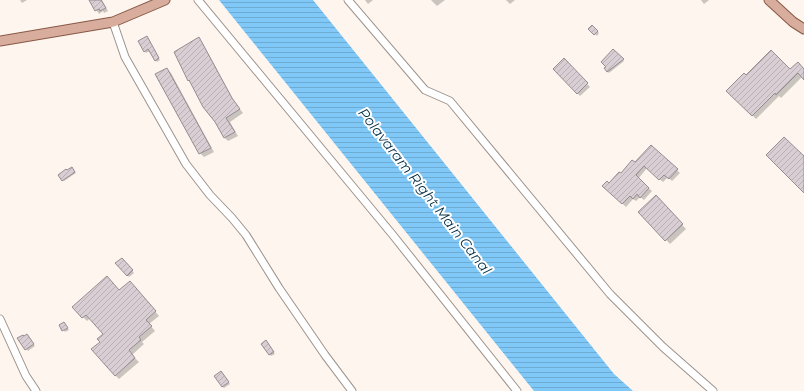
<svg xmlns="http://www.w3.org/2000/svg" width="804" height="391" viewBox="0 0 804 391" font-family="Montserrat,sans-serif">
<defs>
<pattern id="water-rules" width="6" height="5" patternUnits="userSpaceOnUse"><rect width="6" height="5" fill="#80c8f7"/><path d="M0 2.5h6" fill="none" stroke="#6eabd3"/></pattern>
<pattern id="building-hatch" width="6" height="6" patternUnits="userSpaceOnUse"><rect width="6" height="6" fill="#d8ced3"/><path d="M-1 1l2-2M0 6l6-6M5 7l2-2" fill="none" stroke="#b9b0b5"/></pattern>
</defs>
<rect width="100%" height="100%" fill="#fdf5ee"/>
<polygon fill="url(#water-rules)" points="219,0 313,0 614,374 633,391 534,391"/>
<g fill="#0003">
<polygon points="20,0 27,0 22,3"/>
<polygon points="90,0 102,0 108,11 104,13 103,11 99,14"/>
<polygon points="365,0 373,0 368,4"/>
<polygon points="431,0 445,0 437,6"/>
<polygon points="506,0 515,0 510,4"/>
<polygon points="701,0 709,0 704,4"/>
<polygon points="592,26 599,33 597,36 590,29"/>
<polygon points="147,38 160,60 157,62 150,51 146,53 145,51"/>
<polygon points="199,39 202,42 235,103 243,113 230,122 238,136 228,141 225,138 193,85 189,81 175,52"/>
<polygon points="620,56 624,61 609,73 605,69"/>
<polygon points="564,60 590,87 580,96 554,69"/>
<polygon points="167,69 171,73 214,152 204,157 200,153"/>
<polygon points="790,70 804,70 804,78 803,76 781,98 779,96 756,119 728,91"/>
<polygon points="651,146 680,173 672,181 668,177 663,182 647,168 638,179 652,191 644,200 640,197 636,201 633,199 626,207 604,186 609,185 635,164"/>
<polygon points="73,170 76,173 64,181 62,180"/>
<polygon points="656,197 686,229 670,244 639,212"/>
<polygon points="122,259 134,273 129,277 117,263"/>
<polygon points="134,286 159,316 149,324 155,331 142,342 144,344 132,355 139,362 119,379 115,375 101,342 104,334 90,318 87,321 83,317 120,292"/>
<polygon points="64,323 69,330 65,332 60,325"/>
<polygon points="29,337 35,346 28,351 26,349"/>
<polygon points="267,343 275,354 271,356 270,354"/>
<polygon points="223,374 230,384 224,388 222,386"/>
</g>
<g fill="url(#building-hatch)" stroke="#968d92">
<polygon points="89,0 101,0 106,8 100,11 99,9 95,11"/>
<polygon points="592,25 598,31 594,35 588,29"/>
<polygon points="147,36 159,58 155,61 148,49 144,52 138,41"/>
<polygon points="199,37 232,98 240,109 226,118 235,132 224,138 215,122 203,107 189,80 188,81 174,52"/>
<polygon points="613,49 624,59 607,72 604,68 606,67 601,62"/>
<polygon points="771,50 790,69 798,62 804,69 804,80 798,73 776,95 775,93 752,116 726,91 744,73 746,75"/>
<polygon points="564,58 588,83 577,94 553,69"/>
<polygon points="167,68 211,148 199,154 155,74"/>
<polygon points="784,137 804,156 804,193 766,155"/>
<polygon points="651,145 678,169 669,179 664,175 659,180 644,166 636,175 649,188 640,198 637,194 633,199 630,196 622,204 602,186 607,181 609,183 619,172 621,173 632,160 635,162"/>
<polygon points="72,167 75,172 62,181 58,175 66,169 67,170"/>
<polygon points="656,195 683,224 665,241 638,212"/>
<polygon points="122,258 133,270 127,276 115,263"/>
<polygon points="107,276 119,290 130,281 156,311 146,320 152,326 139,337 141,340 129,350 135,358 115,376 91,349 100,342 97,339 103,334 86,315 82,318 72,307"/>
<polygon points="64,322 68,328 62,331 59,325"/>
<polygon points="27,334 34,344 25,350 17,338 23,335 24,336"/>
<polygon points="266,340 274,352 269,355 261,344"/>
<polygon points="221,371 229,382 222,387 214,376"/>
</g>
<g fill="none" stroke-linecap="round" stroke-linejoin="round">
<g stroke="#9c938d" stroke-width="9">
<g id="minor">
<polyline points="198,0 392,234 517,391"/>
<polyline points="348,0 425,90 450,101 610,294 663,347 713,391"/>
<polyline points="113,22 125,57 186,164 210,195 232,218 246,235 279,288 325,355 352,391"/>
<polyline points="0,319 26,376 36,391"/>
</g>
</g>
<g stroke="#875845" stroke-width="11">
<g id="major">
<polyline points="769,0 793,22 804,29"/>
<polyline points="0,41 113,22 165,0"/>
</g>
</g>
<use href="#minor" stroke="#fff" stroke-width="7"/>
<use href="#major" stroke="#d8ad9d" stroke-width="9"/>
</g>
<g text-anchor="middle" stroke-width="4" stroke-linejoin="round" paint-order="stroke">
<g font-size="14" font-style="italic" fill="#022d44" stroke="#fff">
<text transform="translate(425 191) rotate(52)" y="5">Polavaram Right Main Canal</text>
</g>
</g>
</svg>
